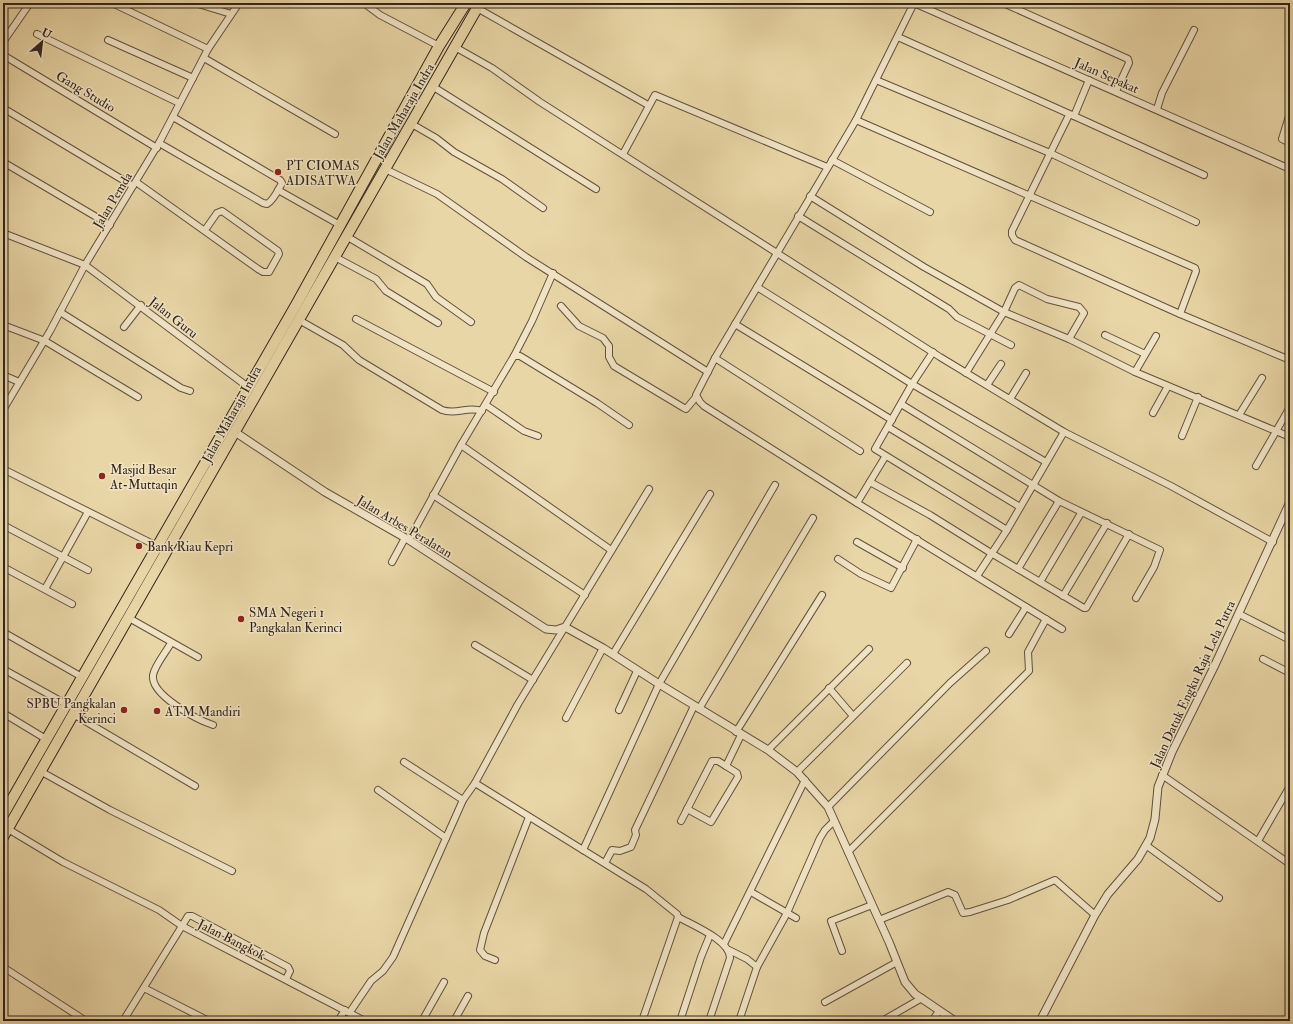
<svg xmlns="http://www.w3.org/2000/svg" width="1293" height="1024" viewBox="0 0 1293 1024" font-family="'IM FELL Double Pica',serif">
<rect width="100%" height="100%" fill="#e9d6a6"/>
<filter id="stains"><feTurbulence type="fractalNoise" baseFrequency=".005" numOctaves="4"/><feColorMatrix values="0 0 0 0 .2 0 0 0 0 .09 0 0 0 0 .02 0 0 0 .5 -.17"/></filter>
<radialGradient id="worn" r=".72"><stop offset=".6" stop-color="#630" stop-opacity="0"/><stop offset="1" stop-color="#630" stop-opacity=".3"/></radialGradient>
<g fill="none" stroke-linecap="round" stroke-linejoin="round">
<g stroke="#60513e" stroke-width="8">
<g id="minor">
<polyline points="112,3 208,49"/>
<polyline points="195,3 231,14"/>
<polyline points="364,3 380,15 439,46"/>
<polyline points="914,3 1290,169"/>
<polyline points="1003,3 1128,59 1129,63 1116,91"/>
<polyline points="477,8 648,105"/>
<polyline points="37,34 179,103"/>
<polyline points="898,37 1074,116 1089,80"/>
<polyline points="108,40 193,78"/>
<polyline points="3,42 30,3"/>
<polyline points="455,47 492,68 540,102 940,357 1064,432 1171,486 1273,542"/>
<polyline points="3,55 157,148"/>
<polyline points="204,58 335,134"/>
<polyline points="876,80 1050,153 1196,222"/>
<polyline points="432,86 596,189"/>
<polyline points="3,108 133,186"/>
<polyline points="1157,109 1162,93 1194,30"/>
<polyline points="1290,113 1282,139 1290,143"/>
<polyline points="1069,115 1012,231 1012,235 1015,240 1180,314 1290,360"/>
<polyline points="1074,116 1204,175"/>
<polyline points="856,120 1195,268 1196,271 1180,314"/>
<polyline points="410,123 436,138 454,152 502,179 543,208"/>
<path d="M159,143l104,60 4,1c7,-4 11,-14 15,-21l-2,-3 -107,-63"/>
<polyline points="623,154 655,95 827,167"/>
<polyline points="832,160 930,212"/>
<polyline points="3,162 110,225"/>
<polyline points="385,169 437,194 526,257 708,372"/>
<polyline points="136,182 258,269 263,272 269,272 279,254 278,251 222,211 217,213 205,230"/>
<polyline points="278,190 340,225"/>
<polyline points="810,196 924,267 1004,312 1015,288 1019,285 1047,299 1079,307 1084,313 1069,339"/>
<polyline points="798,216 949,309 957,317 1011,345"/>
<polyline points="3,233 85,265 248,387"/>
<polyline points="346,236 427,284 436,297 471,322"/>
<polyline points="335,257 376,279 386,291 438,323"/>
<polyline points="757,287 912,384 1046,462"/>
<polyline points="561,306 579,326 603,338 609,346 609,357 614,366 684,408 686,409 696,397"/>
<polyline points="60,312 181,388 190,391"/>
<polyline points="356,319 494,392"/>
<path d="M299,320l44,25 16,15 83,50c14,5 26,-4 40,1"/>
<polyline points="735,324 892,420"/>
<polyline points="3,325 45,341 138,397"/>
<polyline points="124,327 141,305"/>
<polyline points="1105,335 1145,354"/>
<polyline points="933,352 912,384 875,449 1007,530"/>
<polyline points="514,356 532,321 553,273"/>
<polyline points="715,358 860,451"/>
<polyline points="1135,372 1156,336"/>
<polyline points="966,373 1004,312 1069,339 1135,372 1290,437"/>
<polyline points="3,375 19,382"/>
<polyline points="987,385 1001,364"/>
<polyline points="1010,399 1026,373"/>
<polyline points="901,404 1059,501 1160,550 1154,567 1136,598"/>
<polyline points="486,405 524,431 538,436"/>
<polyline points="3,410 50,331 85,265 159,143 208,49 239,3"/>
<polyline points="1153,413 1168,386"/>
<polyline points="1239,415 1262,378"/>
<polyline points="888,427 1020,507"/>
<polyline points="1182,436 1198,397"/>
<polyline points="461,445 611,550"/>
<polyline points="885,457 857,503 1062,629"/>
<polyline points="1256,466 1290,407"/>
<polyline points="3,469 157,546"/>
<polyline points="870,482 930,515 991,553 1084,608 1086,608 1129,534"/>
<polyline points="433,495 585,595"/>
<polyline points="857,503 704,406 700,402 696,395 715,358 856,120 914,3"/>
<polyline points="3,525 88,570"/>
<polyline points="409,540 461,445 514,356 520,356 597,403 629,425"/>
<polyline points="857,542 903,568"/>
<polyline points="838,559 861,574 891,588 917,539"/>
<polyline points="392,562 405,538"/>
<polyline points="3,567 72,604"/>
<polyline points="1018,569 1059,501"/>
<polyline points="977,576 1007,530 1064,432"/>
<polyline points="1040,582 1081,513"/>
<polyline points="45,589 88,512"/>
<polyline points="1063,596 1107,523"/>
<polyline points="1239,614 1290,640"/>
<polyline points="129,618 198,657"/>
<polyline points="3,632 82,677"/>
<polyline points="1009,634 1026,607"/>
<path d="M171,643c-5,9 -16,22 -18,32 -3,20 45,45 60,50"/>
<polyline points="475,645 533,680"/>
<polyline points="613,654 710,494"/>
<polyline points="1263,659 1288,672 1290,666"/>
<polyline points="3,669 66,704"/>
<polyline points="829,688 853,716"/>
<polyline points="699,709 813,518"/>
<polyline points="619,710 637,671"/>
<polyline points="3,713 46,739"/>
<polyline points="73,714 195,786"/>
<polyline points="566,718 603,648"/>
<polyline points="736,732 822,595"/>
<polyline points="768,750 869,649"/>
<polyline points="404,762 463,800"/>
<polyline points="40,771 110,810 232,871"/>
<polyline points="797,772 907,663"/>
<polyline points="1162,775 1290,864"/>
<polyline points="475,783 646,889 677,914 678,917 642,1021"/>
<polyline points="378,790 446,838"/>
<polyline points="828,807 950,683 986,651"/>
<polyline points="687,809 711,822 738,777 737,773 726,766 741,735"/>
<polyline points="681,821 712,761 718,761 726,766"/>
<polyline points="8,829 63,862 159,910 182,926 188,916 192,916 288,967 290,971 286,979"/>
<polyline points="1258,841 1290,786"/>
<polyline points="1147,846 1219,898"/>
<polyline points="583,850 659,684 775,485"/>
<polyline points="848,852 1029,671 1028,652 1046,619"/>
<polyline points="605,863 612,850 620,851 631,847 636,835 635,830 694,706"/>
<polyline points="751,892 796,918"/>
<path d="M678,917c14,8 52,23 52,41l-21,63"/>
<polyline points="879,920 948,892 955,895 963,913 970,912 1008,900 1055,880 1095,915"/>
<polyline points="724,944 805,780"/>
<polyline points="729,950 747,959 757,967 739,1021"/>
<polyline points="842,951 831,921 872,905"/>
<polyline points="495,960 485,956 480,950 484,933 529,817"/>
<polyline points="3,967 86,1021"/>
<polyline points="757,967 787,913 820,838 825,830 834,821"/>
<polyline points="144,988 209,1021"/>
<polyline points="825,1002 897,962"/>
<polyline points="350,1012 371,981 383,971 393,957 463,800 475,783 518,704 649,489"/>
<polyline points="123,1021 182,926 365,1021"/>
<polyline points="338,1021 345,1010"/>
<polyline points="422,1021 444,982"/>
<polyline points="454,1021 468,996"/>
<polyline points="680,1021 701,957 710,935"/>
<polyline points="882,1021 922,998"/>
<polyline points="932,1021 939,1011"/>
</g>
</g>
<g stroke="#60513e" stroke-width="9">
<g id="tertiary">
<polyline points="235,432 325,492 409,540 546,629 556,630 565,627 603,648 659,684 768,750 797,772 828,807 889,942 905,982 915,994 955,1021"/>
<polyline points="1040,1021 1095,915 1108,894 1138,859 1150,838 1155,819 1158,787 1172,752 1214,667 1290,502"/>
</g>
</g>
<g stroke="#32251c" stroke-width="12">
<g id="trunk">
<polyline points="3,815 296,305 439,46 466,3"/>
<polyline points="3,837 480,3"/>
</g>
</g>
<use href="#minor" stroke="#f1e4c5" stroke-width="6"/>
<use href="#tertiary" stroke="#f1e4c5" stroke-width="7"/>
<use href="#trunk" stroke="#e9d6a6" stroke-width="10"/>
</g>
<g fill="#8f2418" stroke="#f1e4c5" stroke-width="1.5">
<circle cx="278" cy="172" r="4"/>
<circle cx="102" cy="476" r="4"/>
<circle cx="139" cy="546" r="4"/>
<circle cx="241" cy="619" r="4"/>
<circle cx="124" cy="710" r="4"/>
<circle cx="157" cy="711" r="4"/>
</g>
<g text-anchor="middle" stroke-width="3" stroke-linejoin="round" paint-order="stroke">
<g font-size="13" fill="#32251c" stroke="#f1e4c5">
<text transform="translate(1107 75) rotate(24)" y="5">Jalan Sepakat</text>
<text transform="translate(86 91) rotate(31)" y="5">Gang Studio</text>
<text transform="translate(403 111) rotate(-60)" y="5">Jalan Maharaja Indra</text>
<text transform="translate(112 200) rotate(-59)" y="5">Jalan Pemda</text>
<text transform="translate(174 317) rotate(38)" y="5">Jalan Guru</text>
<text transform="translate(231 414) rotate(-61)" y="5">Jalan Maharaja Indra</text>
<text transform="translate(405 526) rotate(31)" y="5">Jalan Arbes Peralatan</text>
<text transform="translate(1192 684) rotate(-65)" y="5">Jalan Datuk Engku Raja Lela Putra</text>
<text transform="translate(232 939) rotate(27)" y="5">Jalan Bangkok</text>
</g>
<g font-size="13" fill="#32251c" stroke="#f1e4c5" text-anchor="start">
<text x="286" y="170">PT CIOMAS<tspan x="286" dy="15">ADISATWA</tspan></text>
<text x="110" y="474">Masjid Besar<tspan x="110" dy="15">At-Muttaqin</tspan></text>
<text x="147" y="551">Bank Riau Kepri</text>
<text x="249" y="617">SMA Negeri 1<tspan x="249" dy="15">Pangkalan Kerinci</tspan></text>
<text x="116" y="708" text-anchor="end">SPBU Pangkalan<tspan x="116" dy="15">Kerinci</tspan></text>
<text x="165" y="716">ATM Mandiri</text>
</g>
</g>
<rect width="1293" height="1024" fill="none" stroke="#e9d6a6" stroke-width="16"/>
<rect x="4" y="4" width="1285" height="1016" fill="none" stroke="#32251c" stroke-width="2"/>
<rect x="8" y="8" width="1277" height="1008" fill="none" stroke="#32251c"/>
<g transform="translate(42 42) rotate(28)" stroke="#f1e4c5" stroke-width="3" paint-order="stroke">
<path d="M0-3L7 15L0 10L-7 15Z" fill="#32251c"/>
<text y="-6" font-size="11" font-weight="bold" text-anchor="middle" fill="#32251c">U</text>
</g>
<rect width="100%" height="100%" filter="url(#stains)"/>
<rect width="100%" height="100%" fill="url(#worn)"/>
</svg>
